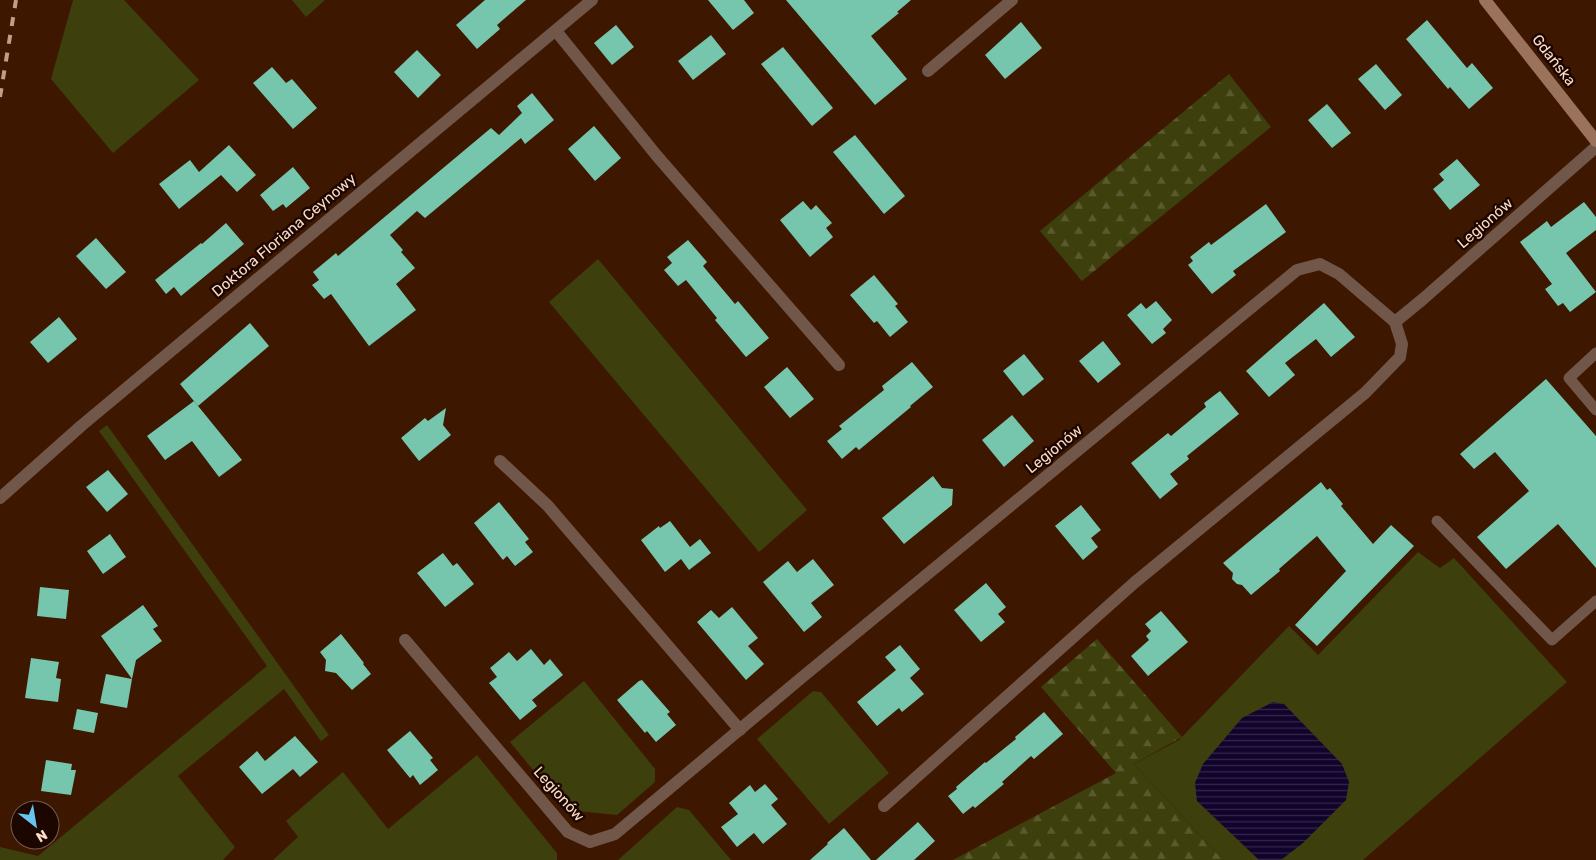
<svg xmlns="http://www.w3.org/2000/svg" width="1596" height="860" viewBox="0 0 1596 860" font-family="Rubik,sans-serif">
<defs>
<pattern id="forest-firs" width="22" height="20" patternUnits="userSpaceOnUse" patternTransform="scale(1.25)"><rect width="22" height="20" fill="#3d3f0c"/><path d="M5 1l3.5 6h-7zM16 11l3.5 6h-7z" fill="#5a5a2e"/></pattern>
<pattern id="water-rules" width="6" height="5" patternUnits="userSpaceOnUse" patternTransform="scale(1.25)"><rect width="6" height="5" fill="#11032c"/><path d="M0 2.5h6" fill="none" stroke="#352749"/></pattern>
</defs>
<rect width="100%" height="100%" fill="#3e1700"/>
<g fill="#3d3f0c">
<polygon points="73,0 124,0 199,80 113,153 51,79"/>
<polygon points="292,0 325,0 306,17"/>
<polygon points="598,259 807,510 759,552 549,302"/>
<polygon points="107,425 329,735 321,741 284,689 178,776 235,847 223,860 0,860 0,847 38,856 267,666 99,431"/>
<polygon points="1418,552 1440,568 1454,558 1567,682 1363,860 1223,860 1134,764 1179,740 1289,626 1318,655"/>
<polygon points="584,681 655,769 655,782 617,815 566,810 510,742"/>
<polygon points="813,691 821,692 889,773 829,824 757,739"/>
<polygon points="477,755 557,853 557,860 273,860 298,837 286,821 343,772 388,829"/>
<polygon points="677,807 689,810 731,860 618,860"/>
</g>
<g fill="url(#forest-firs)">
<polygon points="1229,74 1271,127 1082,281 1040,231"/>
<polygon points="1097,639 1182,737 1134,764 1223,860 953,860 1116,773 1041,687"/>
</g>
<polygon fill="url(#water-rules)" points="1273,702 1284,704 1342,764 1349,782 1346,800 1303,843 1281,860 1259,860 1197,801 1195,783 1203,764 1242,718"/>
<g fill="#75c6ac">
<polygon points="485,0 526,0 497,25 500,29 477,49 456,25"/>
<polygon points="708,0 744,0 754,13 733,30"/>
<polygon points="786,0 911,0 897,12 899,13 871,36 907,79 875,105"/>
<polygon points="1427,20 1467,68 1472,63 1493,88 1469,109 1450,87 1448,89 1406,39"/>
<polygon points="1021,22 1042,48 1005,79 985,55"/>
<polygon points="616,25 634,47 612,65 594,43"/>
<polygon points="711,35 726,54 693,80 678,61"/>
<polygon points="783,47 833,108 812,126 761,64"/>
<polygon points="417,50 441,75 418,98 394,72"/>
<polygon points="1376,64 1402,95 1385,110 1358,79"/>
<polygon points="272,67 286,83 292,79 317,108 293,129 253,83"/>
<polygon points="532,93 554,120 525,144 521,138 425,218 417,211 390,235 403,250 401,252 415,268 396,284 416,310 369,346 331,294 324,299 312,285 319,280 313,272 336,253 338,256 491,128 499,135 522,113 517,106"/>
<polygon points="1327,104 1351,133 1332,148 1308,120"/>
<polygon points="594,126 621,158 595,181 568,149"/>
<polygon points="855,135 905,196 884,214 833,152"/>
<polygon points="229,145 256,175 237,192 221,175 179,209 159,184 190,160 199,172"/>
<polygon points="1457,159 1480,185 1450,210 1433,189 1444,180 1439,174"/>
<polygon points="293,167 310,188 286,208 283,204 273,211 260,195"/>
<polygon points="803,201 811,210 816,205 832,223 826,228 833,237 810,257 780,220"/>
<polygon points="1584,202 1596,217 1596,230 1566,253 1596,292 1570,312 1563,303 1558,306 1545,289 1552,284 1520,242 1547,221 1551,227"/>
<polygon points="1266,204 1286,232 1233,271 1236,275 1212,294 1188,265 1193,261 1190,257 1209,242 1211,245"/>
<polygon points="226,223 244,244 181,296 174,287 166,294 155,280 201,243 202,244"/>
<polygon points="96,238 126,272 106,289 76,256"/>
<polygon points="688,240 707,262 703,266 735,304 738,301 769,338 746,357 715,320 717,318 686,280 678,286 664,270 672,263 667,257"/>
<polygon points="874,275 898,304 895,306 908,322 890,337 877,321 874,323 850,295"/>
<polygon points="1156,301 1172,320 1163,329 1166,333 1152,344 1127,315 1141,303 1146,309"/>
<polygon points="1324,303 1355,337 1331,357 1316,339 1285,363 1295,375 1269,397 1246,371"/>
<polygon points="59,317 77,339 48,363 30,342"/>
<polygon points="250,323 269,346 198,406 180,384"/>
<polygon points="1103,341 1121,364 1098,383 1079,361"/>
<polygon points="1024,354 1044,379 1023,396 1003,371"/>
<polygon points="912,362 933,387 910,406 911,407 859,450 856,447 842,459 827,441 842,429 839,426 884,390 882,386"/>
<polygon points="787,367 814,399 790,418 764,387"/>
<polygon points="1546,379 1596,436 1596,568 1558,524 1506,569 1477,537 1529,491 1495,452 1474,469 1460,454"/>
<polygon points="1220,391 1239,414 1187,456 1189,459 1170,474 1178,484 1160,499 1131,463 1168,433 1171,436 1206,407 1204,403"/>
<polygon points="194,401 242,460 219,477 192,441 165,460 147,436"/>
<polygon points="446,408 443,425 451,435 419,461 401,438 425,418 428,421"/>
<polygon points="1012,415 1034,441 1004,467 982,440"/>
<polygon points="108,470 128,494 107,512 86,487"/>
<polygon points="933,476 942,488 953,489 952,505 904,544 882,518"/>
<polygon points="1321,482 1327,490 1330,488 1343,504 1341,506 1373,544 1391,525 1414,546 1317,646 1295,625 1346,571 1317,536 1279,569 1280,571 1251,595 1242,585 1237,584 1232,579 1233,573 1223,563"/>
<polygon points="499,502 529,539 525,542 533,552 515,566 507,556 503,560 474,523"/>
<polygon points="1081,505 1101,530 1091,538 1098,547 1083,560 1055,526"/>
<polygon points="670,521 690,547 700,539 711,553 689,570 681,559 665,572 641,540 659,526 660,528"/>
<polygon points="110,534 126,557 103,574 87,551"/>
<polygon points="443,553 453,566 457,563 474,584 445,607 417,573"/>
<polygon points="813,559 834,585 811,603 822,617 804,632 763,582 788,561 797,572"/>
<polygon points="986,583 1006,607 998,614 1005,622 981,642 954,610"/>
<polygon points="40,587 69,590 66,619 37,616"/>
<polygon points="143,605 158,626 153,629 162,641 136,660 132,679 101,636"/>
<polygon points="732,607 758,638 748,646 764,664 746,680 697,622 711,610 719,618"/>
<polygon points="1161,611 1188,642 1148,676 1131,656 1149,640 1146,636 1151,631 1145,624"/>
<polygon points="341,634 364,663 363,664 371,674 352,690 336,673 325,671 326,660 320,652"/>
<polygon points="900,645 920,669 910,678 924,694 902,712 899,708 877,726 857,702 896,670 885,657"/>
<polygon points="531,649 544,665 550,659 563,675 532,700 537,706 520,720 489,683 497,677 490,668 509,652 517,661"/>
<polygon points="31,658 59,662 56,678 61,679 58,702 25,698"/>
<polygon points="106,674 132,679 127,708 100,703"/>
<polygon points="642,680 670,712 667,714 676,725 656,742 647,731 645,733 617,700 639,681"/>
<polygon points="77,709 98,713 94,733 73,729"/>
<polygon points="1044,712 1063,734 1034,759 1031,756 1002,782 1004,784 975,808 973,806 963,814 948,796 957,789 956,787 985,762 986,763 1016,739 1015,737"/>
<polygon points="410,731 433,758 430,760 438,770 420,785 413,775 410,778 387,750"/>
<polygon points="295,736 318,762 300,777 293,769 262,794 239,767 257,751 265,761"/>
<polygon points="46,760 72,764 71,770 76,770 71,795 41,791"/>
<polygon points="765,784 778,799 771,805 787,824 763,844 754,833 737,847 721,827 738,814 729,803 750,785 755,792"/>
<polygon points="918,822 935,841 914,860 876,860"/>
<polygon points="844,828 871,860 810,860 828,844 827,843"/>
</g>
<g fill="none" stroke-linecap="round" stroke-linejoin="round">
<g stroke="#705749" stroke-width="11">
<polyline points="1596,353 1569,378 1596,410"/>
<polyline points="1437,521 1552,640 1596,601"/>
</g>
<g stroke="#705749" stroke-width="12">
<polyline points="556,31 657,156 839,365"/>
<polyline points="928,71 1012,0"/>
<polyline points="1395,322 1423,299 1596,147"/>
<polyline points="500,461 548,506 740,730"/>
<polyline points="0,498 81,426 592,0"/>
<polyline points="405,640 568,832 590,842 615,834 800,679 1297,270 1320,264 1339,274 1395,322 1402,344 1400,357 1365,393 1134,583 884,806"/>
</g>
<polyline stroke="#9b735c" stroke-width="12" points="1485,0 1596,141"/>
<polyline stroke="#c09e8a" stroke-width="4" stroke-dasharray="9 9" stroke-linecap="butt" points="0,97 16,0"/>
</g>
<g text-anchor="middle" stroke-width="5" stroke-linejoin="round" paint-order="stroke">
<g font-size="15" fill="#fcdcc9" stroke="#1c0700">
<text transform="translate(1554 60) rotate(52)" y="5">Gdańska</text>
<text transform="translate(1485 223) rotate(-41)" y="5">Legionów</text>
<text transform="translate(284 235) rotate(-40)" y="5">Doktora Floriana Ceynowy</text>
<text transform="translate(1054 449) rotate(-39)" y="5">Legionów</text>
<text transform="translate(559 794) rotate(48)" y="5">Legionów</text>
</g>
</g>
<g transform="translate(35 825) rotate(149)"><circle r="24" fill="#1c0700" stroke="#765c50"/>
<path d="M0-4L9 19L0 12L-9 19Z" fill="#68c4f0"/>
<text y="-8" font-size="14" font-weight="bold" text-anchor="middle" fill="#fcdcc9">N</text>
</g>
</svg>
